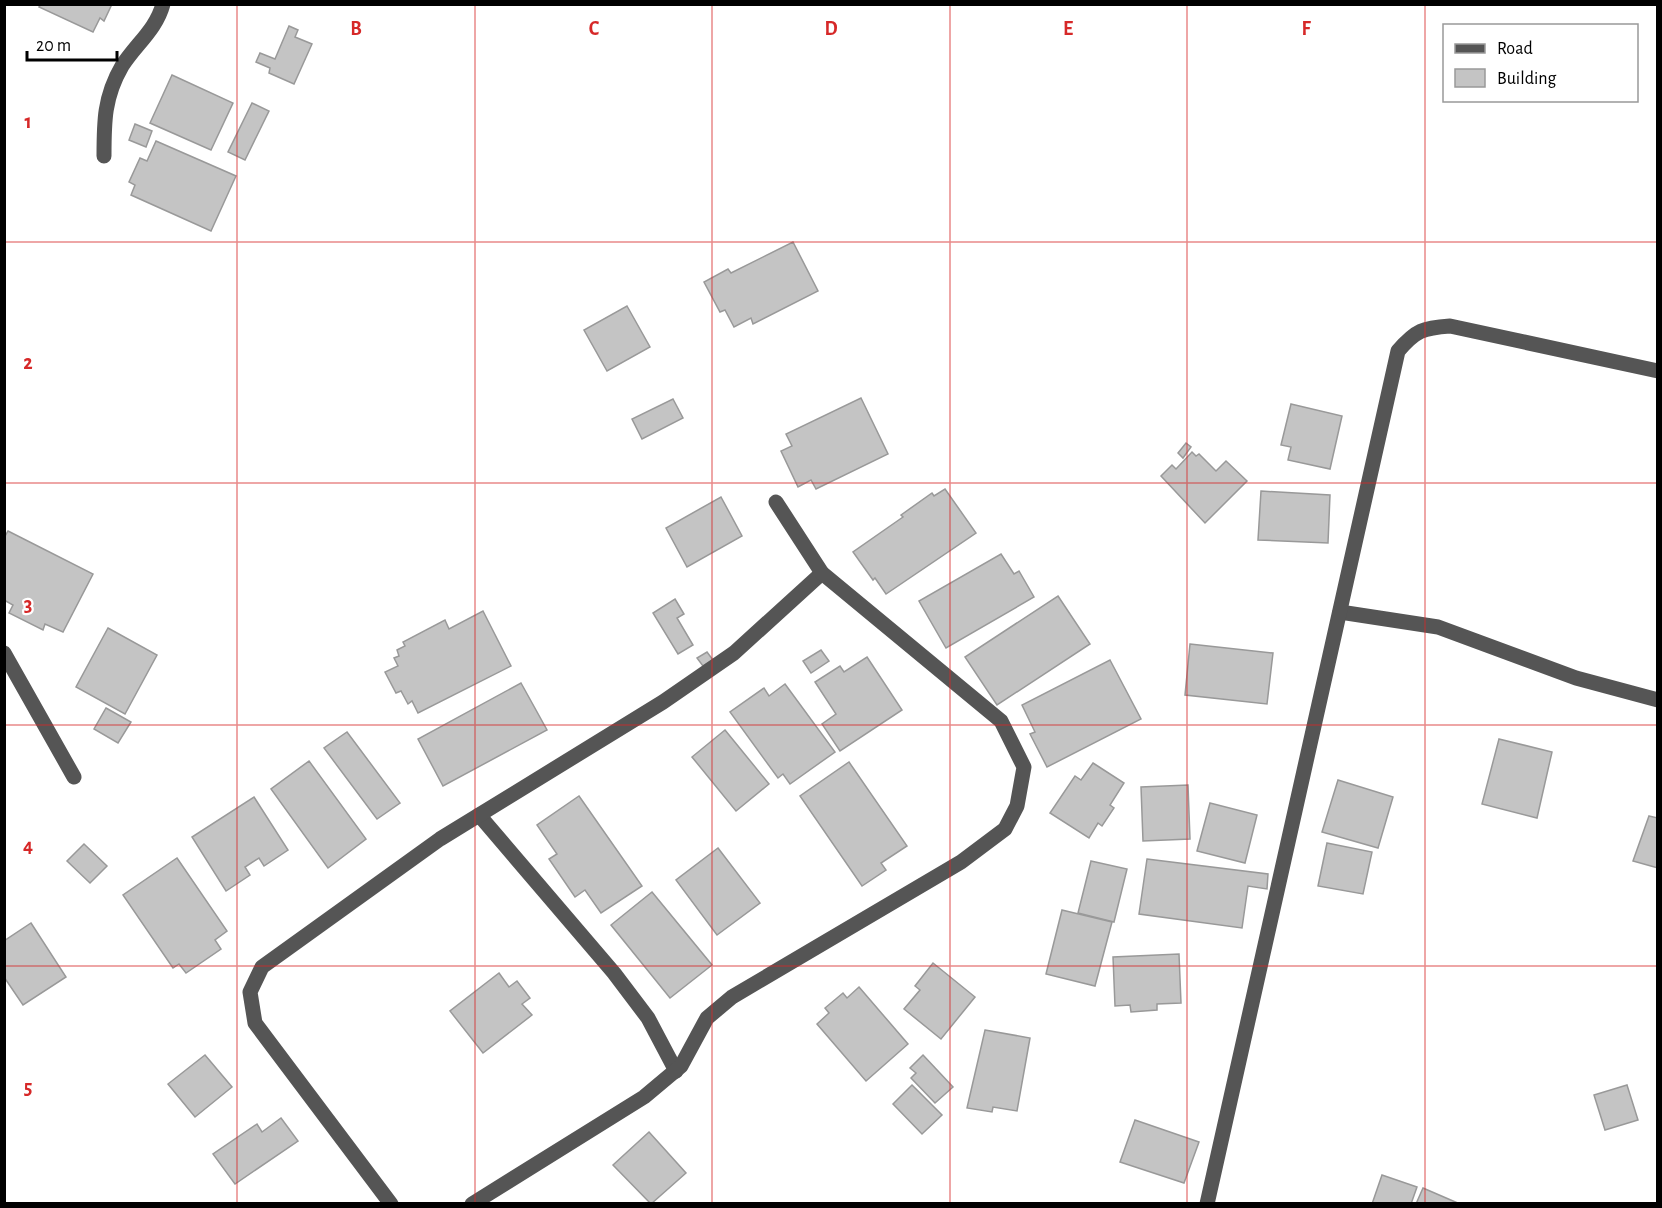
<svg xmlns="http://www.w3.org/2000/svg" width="1662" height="1208" viewBox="0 0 1662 1208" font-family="'Alegreya Sans',sans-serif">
<rect width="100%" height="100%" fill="#fff"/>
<g fill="#c4c4c4" stroke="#999" stroke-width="1.5">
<polygon points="41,4 112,4 104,21 100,18 93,32 39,7"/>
<polygon points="289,26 298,30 295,37 312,44 294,84 269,73 270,68 256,62 260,53 275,59"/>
<polygon points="172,75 233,103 211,150 150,123"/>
<polygon points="252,103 269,111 245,160 228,152"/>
<polygon points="135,124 152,131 146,147 129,140"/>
<polygon points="156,141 236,176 211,231 131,195 135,185 129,182 140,158 147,161"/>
<polygon points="793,242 818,291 753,324 751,318 734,327 725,310 720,312 704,282 728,269 731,273"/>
<polygon points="627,306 650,347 607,371 584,330"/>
<polygon points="861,398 888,454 816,489 811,480 798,487 781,451 792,446 786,434"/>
<polygon points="673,399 683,418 642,439 632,419"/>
<polygon points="1291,404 1342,416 1330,469 1288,460 1291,447 1281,445"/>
<polygon points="1186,443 1191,447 1183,458 1178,453"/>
<polygon points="1192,452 1196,456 1199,454 1216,471 1226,461 1247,481 1205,523 1161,476 1172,465 1176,469"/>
<polygon points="945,489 976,533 886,594 875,578 873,580 853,552 903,517 901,515 932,493 934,496"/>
<polygon points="1261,491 1330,495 1328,543 1258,540"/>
<polygon points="721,497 742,536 687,567 666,528"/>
<polygon points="8,531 93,574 63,632 45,624 43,630 9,613 13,605 4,600 4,538"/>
<polygon points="1001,554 1014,574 1019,571 1034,597 946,648 919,601"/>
<polygon points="1058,596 1090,644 997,705 965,657"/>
<polygon points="675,599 684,614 677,618 693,645 678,654 653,613"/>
<polygon points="483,611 511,666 418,713 412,701 408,704 401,691 396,693 385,672 398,666 394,658 399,656 397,650 405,646 403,642 445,620 449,629"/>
<polygon points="108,628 157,655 125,714 76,687"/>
<polygon points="1190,644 1273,653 1267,704 1185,695"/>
<polygon points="821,650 829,661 811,673 803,661"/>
<polygon points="707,652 713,660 703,666 697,658"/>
<polygon points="867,657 902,710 840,751 822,724 836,714 815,682 840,666 844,672"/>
<polygon points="1110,660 1141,719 1047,767 1030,734 1035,732 1022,705"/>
<polygon points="521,683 547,730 443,786 418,739"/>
<polygon points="785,684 835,752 790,784 783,774 778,778 730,712 764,688 769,696"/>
<polygon points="106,708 131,722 118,743 94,729"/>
<polygon points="725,730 769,784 736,811 692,757"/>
<polygon points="347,732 400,803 377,819 324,748"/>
<polygon points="1499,739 1552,752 1537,818 1482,804"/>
<polygon points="309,761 366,839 328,868 271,789"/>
<polygon points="849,762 907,846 881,863 886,870 862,886 800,796"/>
<polygon points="1093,763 1124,783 1110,805 1114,808 1102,826 1098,823 1089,838 1050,813 1075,776 1081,780"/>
<polygon points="1338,780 1393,797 1378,848 1322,832"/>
<polygon points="1188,785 1190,839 1143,841 1141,787"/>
<polygon points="579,796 642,886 601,913 585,890 575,897 549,859 557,854 537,825"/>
<polygon points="254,797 288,850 264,866 259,858 245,867 250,875 226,891 192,837"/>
<polygon points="1210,803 1257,815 1245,863 1197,851"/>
<polygon points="1649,816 1658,818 1658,868 1633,861"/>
<polygon points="1327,843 1372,852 1363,894 1318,886"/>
<polygon points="84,844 107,866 90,883 67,861"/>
<polygon points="718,848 760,903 717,935 676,880"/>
<polygon points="177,858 227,931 215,940 221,949 186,973 179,964 173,968 123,895"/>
<polygon points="1147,859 1268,874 1267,889 1248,886 1242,928 1139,914"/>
<polygon points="1091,861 1127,869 1114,922 1078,913"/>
<polygon points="652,892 712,965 670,998 611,925"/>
<polygon points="1062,910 1112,922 1095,986 1046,974"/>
<polygon points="31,923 66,977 23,1005 4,977 4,941"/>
<polygon points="1179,954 1181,1003 1157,1004 1157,1010 1131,1012 1130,1005 1115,1006 1113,957"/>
<polygon points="933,963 975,997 941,1039 904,1009 920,990 915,986"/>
<polygon points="499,973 509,987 517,981 530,998 522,1004 532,1015 483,1053 450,1011"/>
<polygon points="859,987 908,1044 866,1081 817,1024 829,1013 825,1008 843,993 847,998"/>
<polygon points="985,1030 1030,1038 1017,1111 993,1107 992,1112 967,1108"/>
<polygon points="205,1055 232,1087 195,1117 168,1084"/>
<polygon points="923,1055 953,1087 935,1103 911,1078 916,1073 910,1068"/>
<polygon points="912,1085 942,1115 922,1134 893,1104"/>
<polygon points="1627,1085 1638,1120 1605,1130 1594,1095"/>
<polygon points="281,1118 298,1141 235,1184 213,1154 257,1124 262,1132"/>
<polygon points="1135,1120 1199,1142 1184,1183 1120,1162"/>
<polygon points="649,1132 686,1173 651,1204 613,1165"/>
<polygon points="1382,1175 1417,1187 1411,1204 1372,1204"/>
<polygon points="1423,1188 1460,1204 1416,1204"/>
</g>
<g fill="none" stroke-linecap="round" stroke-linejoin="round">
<g stroke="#555" stroke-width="15">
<path d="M104,156c0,-34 0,-59 18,-90 14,-22 34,-36 41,-62"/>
<polyline points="1340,612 1438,627 1576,678 1658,700"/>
<polyline points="4,653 74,777"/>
<polyline points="479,815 614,973 648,1018 676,1071"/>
<polyline points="391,1204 255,1023 250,992 262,967 440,839 663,702 734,653 822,573"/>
<polyline points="472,1204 644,1097 681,1066 707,1018 732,997 961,862 1005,829 1017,806 1024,767 1001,721 822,573 776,502"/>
<path d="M1207,1204l191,-853c18,-21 25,-23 52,-25l208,45"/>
</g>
</g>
<path fill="none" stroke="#d62828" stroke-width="1.5" stroke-opacity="0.55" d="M237,4v1200M475,4v1200M712,4v1200M950,4v1200M1187,4v1200M1425,4v1200M4,242h1654M4,483h1654M4,725h1654M4,966h1654"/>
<g font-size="20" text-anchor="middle" font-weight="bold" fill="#d62828" stroke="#fff" stroke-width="4.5" stroke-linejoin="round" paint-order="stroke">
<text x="356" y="35">B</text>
<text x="594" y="35">C</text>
<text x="831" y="35">D</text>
<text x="1068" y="35">E</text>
<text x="1306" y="35">F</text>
<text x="28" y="128">1</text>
<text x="28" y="369">2</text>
<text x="28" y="611">3</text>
<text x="28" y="852">4</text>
<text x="28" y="1094">5</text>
</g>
<rect width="1662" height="1208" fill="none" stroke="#000000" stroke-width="12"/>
<rect x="1443" y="24" width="195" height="78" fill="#ffffff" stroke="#999999" stroke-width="1.5"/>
<rect x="1455" y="44" width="30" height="9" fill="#555555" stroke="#999999" stroke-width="1.5"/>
<text x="1497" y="54" font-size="18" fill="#000000">Road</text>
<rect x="1455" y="69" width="30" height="18" fill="#c4c4c4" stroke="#999999" stroke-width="1.5"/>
<text x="1497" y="84" font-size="18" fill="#000000">Building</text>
<path d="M27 51v9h90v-9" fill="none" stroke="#000000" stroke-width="3"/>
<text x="36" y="51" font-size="18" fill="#000000" stroke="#ffffff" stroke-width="4.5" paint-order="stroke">20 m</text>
</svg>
